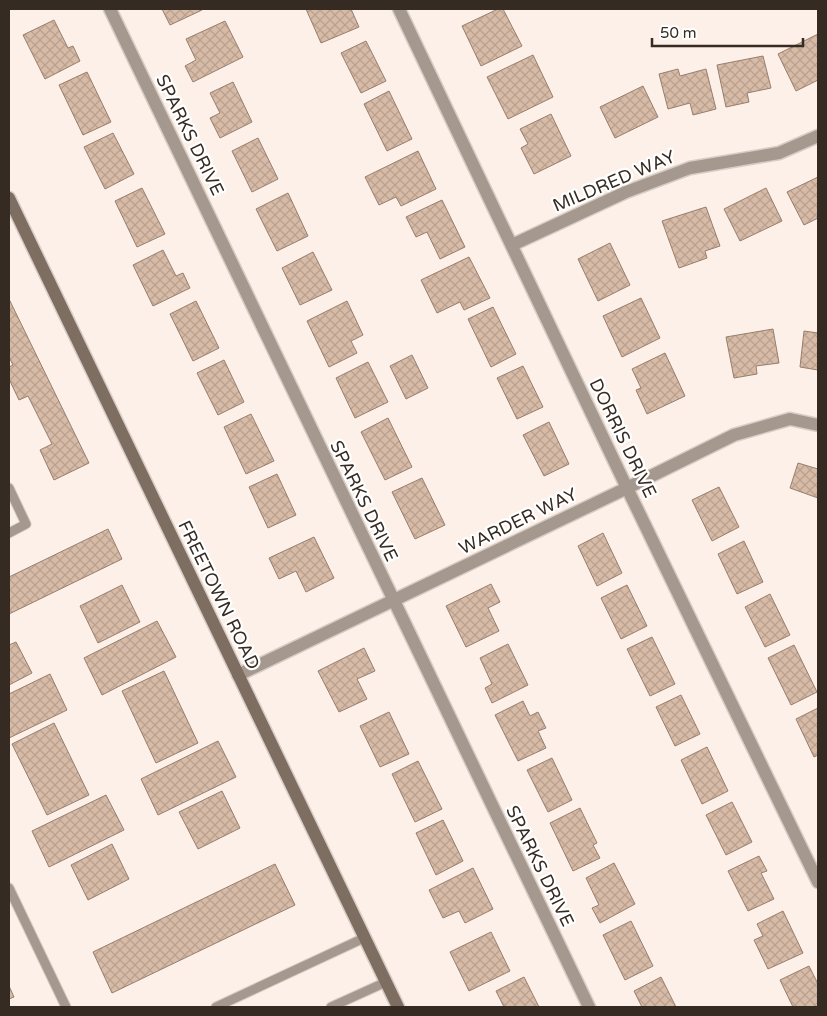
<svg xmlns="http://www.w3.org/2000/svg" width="827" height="1016" viewBox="0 0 827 1016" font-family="'Varela Round',sans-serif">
<defs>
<pattern id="building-cross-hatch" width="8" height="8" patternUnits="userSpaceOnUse" patternTransform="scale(1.25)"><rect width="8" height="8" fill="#d7bba7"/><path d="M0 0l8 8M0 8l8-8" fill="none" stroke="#b9a18f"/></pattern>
</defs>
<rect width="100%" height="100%" fill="#fcf0e8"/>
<g fill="url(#building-cross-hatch)" stroke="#987e6c">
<polygon points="162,9 201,9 202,10 170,25"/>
<polygon points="306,9 351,9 359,27 321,43"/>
<polygon points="498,9 503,9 522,46 481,66 462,26"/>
<polygon points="54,20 68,48 73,46 80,61 45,79 23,35"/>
<polygon points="225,21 243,57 193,82 185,66 196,60 186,39"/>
<polygon points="818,34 818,80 796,91 778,54"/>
<polygon points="366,41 386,81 361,93 341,53"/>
<polygon points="533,55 553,97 508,119 487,77"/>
<polygon points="763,56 771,88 747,93 749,102 726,107 717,65"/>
<polygon points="678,69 680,76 706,69 716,109 693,115 690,103 668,109 659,74"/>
<polygon points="87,72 111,122 83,135 59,85"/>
<polygon points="233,82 252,122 220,138 210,118 220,113 210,93"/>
<polygon points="643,86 658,117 615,138 600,107"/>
<polygon points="389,91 412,139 387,151 364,104"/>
<polygon points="551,114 571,156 534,174 521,148 528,144 520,129"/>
<polygon points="113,133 134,174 105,189 84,147"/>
<polygon points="258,138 278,179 252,192 232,151"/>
<polygon points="418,151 436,189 401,206 396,197 379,205 365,177"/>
<polygon points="818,177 818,218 804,225 787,192"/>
<polygon points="142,188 165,234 137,247 115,201"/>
<polygon points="766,188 782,221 740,241 724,209"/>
<polygon points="288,193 308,236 277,251 256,209"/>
<polygon points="442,200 465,247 440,259 427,232 416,237 406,217"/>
<polygon points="706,207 720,246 705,251 707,258 679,268 662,221"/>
<polygon points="610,243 630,285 598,301 578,259"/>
<polygon points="163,250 176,276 183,273 190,288 153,306 133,265"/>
<polygon points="313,252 332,290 300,305 282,268"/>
<polygon points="469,257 490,298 464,310 460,302 437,313 421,280"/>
<polygon points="641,298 660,338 622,357 603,316"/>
<polygon points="9,299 89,463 54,480 40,450 52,444 28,396 19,400 9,379 9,367 13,365 9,357"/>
<polygon points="196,301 219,348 193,361 170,314"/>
<polygon points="347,301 363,335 351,341 357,353 329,367 307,321"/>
<polygon points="493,307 516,354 491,367 468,319"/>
<polygon points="773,329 779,363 756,366 757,374 734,378 726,337"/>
<polygon points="804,331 818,333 818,370 800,367"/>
<polygon points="665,353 685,396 647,414 636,390 641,388 632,369"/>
<polygon points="412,355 428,388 406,399 390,366"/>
<polygon points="224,360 244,402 218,415 197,373"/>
<polygon points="368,362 388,402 355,418 336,378"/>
<polygon points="523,366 543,407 517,419 497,378"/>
<polygon points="251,414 274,461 246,474 224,427"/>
<polygon points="388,418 412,467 385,480 361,432"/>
<polygon points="549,422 569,464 544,476 523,435"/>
<polygon points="798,463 818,469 818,498 790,488"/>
<polygon points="277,474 296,515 268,528 249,487"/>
<polygon points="422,478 445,525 415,539 392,492"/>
<polygon points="719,487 739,527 712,541 692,500"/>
<polygon points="108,529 122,559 9,614 9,577"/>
<polygon points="603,533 622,573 597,586 578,546"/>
<polygon points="314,537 334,578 306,592 296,571 279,579 269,558"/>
<polygon points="744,541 763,582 737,594 718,554"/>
<polygon points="491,584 500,602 488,608 499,631 466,647 446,606"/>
<polygon points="122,585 140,622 98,643 80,606"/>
<polygon points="627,585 647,626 621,639 601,598"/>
<polygon points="770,594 790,635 765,647 745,607"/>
<polygon points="157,621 176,657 102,695 84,658"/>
<polygon points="652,637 675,684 650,696 627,649"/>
<polygon points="16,642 32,673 9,685 9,645"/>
<polygon points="508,644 528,685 492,703 485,688 492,684 480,658"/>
<polygon points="794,645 817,692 791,705 768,658"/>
<polygon points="364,648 375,671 357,679 367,699 339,712 318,671"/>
<polygon points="164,671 198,743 156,763 122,691"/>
<polygon points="50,674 67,710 9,738 9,694"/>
<polygon points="681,695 700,734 675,746 656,707"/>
<polygon points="523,701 530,716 538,712 546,728 538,731 546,748 518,761 495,715"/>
<polygon points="818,708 818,755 814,757 796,719"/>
<polygon points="389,712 409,754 380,767 360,726"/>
<polygon points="54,723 89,795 47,815 12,744"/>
<polygon points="218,741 236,777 158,815 141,779"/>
<polygon points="707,747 728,791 702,804 681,760"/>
<polygon points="552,758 572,800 548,812 527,770"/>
<polygon points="418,761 442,809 415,822 392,774"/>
<polygon points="222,791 240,828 198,849 179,812"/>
<polygon points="106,795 124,830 49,867 32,831"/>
<polygon points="732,802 752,842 726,855 706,815"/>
<polygon points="580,808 597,843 593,845 600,858 573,871 550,823"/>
<polygon points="443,820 463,861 436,875 416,833"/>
<polygon points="112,844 129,879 88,900 71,865"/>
<polygon points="759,856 767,871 761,873 774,899 748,911 728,871"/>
<polygon points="614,863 635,904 600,923 592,908 599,905 586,878"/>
<polygon points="275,864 295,905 112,993 93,952"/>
<polygon points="473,868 493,909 465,923 459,911 443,918 429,890"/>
<polygon points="783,911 803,953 768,969 754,940 763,936 757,924"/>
<polygon points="631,921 653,966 625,980 603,935"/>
<polygon points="491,932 510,971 469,991 450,952"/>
<polygon points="809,966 818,984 818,1007 793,1007 780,980"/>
<polygon points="524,977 539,1007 504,1007 496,991"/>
<polygon points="661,977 676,1007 642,1007 634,991"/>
<polygon points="9,986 14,997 9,999"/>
</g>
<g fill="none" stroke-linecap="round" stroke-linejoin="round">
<g stroke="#d8cdc5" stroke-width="11">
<g id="lane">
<polyline points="9,488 26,524 9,533"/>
<polyline points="9,888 66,1007"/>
<polyline points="216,1007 364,938"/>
<polyline points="331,1007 386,982"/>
</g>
</g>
<g stroke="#d8cdc5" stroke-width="15">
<g id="street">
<polyline points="110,9 589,1007"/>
<polyline points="399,9 627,488 818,882"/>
<polyline points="512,245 626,192 690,168 779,153 818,136"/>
<polyline points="238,675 627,488 734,435 790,419 818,425"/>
</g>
</g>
<g stroke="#d8cdc5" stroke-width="15">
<polyline id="secondary" points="9,198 398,1007"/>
</g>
<use href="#lane" stroke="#a4988f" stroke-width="9"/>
<use href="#street" stroke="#a4988f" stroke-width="12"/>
<use href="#secondary" stroke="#7e6d61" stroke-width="12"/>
</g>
<g text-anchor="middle" stroke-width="4.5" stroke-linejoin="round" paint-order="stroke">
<g font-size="18" fill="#362b23" stroke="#fff">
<text transform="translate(190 135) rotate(64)" y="6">SPARKS DRIVE</text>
<text transform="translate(614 181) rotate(-23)" y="6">MILDRED WAY</text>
<text transform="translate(623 438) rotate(64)" y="6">DORRIS DRIVE</text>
<text transform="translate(364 501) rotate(64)" y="6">SPARKS DRIVE</text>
<text transform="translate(518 521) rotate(-26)" y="6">WARDER WAY</text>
<text transform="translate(219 595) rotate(64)" y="6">FREETOWN ROAD</text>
<text transform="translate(540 866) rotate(64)" y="6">SPARKS DRIVE</text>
</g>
</g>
<rect width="827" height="1016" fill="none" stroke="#362b23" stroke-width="20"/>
<path d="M652 38v8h151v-8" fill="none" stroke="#362b23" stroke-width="2.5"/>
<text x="660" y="38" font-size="15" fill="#362b23" stroke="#ffffff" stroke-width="4" paint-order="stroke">50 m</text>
</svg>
